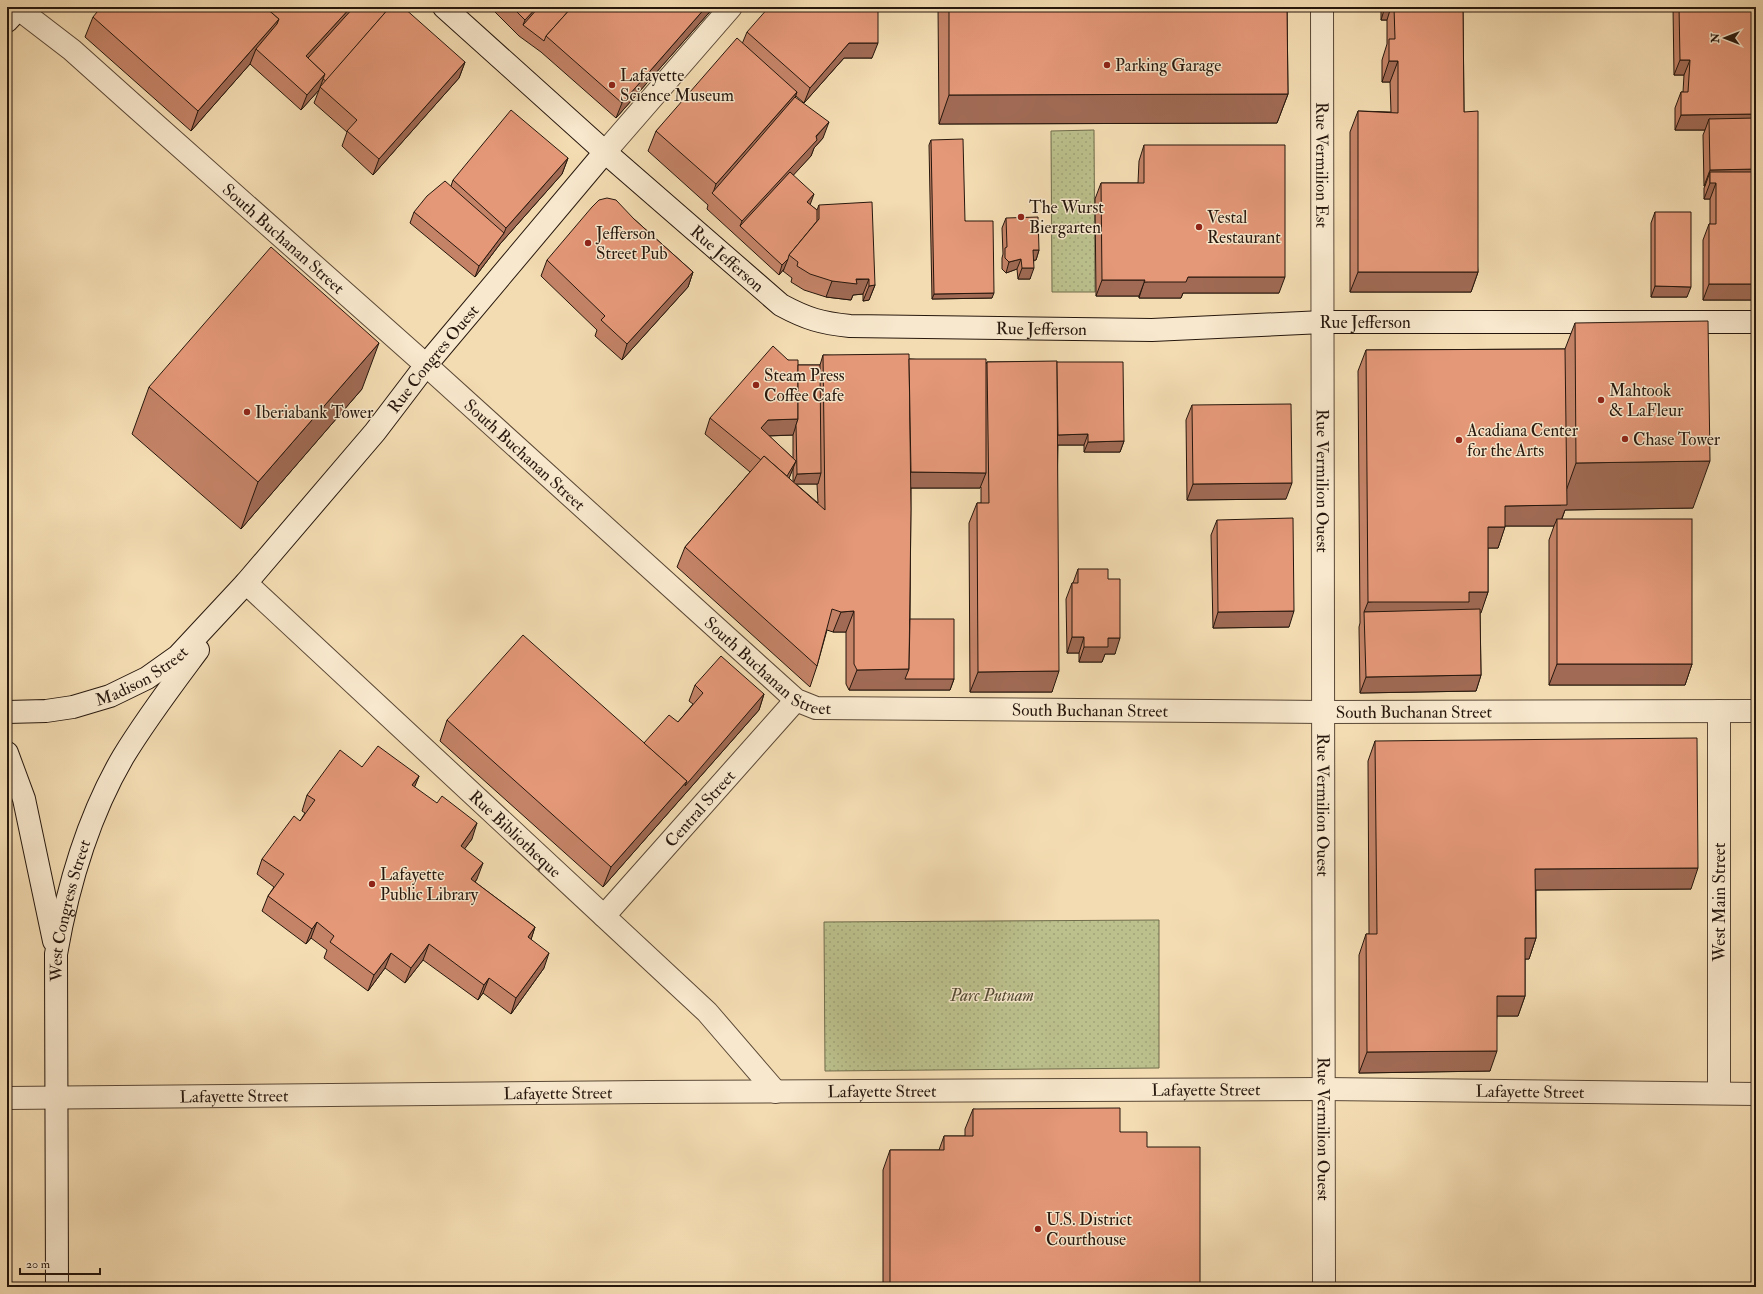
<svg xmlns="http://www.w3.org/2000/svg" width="1763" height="1294" viewBox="0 0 1763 1294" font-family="'IM FELL Double Pica',serif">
<defs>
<pattern id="park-dots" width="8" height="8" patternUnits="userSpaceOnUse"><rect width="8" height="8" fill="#bbc08c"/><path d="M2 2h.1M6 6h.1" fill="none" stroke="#a1a478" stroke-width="1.8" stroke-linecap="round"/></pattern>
</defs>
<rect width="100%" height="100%" fill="#f4dcb2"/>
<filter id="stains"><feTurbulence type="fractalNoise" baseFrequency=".005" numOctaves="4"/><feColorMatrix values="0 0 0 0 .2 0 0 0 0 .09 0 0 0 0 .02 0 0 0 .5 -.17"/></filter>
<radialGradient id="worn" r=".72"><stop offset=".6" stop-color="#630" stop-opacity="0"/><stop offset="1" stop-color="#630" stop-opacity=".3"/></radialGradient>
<g fill="url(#park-dots)" stroke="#706c4c">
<polygon points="1094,130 1095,292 1052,292 1051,131"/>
<polygon points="1159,920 1159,1068 825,1071 824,922"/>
</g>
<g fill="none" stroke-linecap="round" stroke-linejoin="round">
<g stroke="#5a4836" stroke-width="24">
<g id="street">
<path id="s1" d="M16,7l56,43 58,52 296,263 370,335 20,8 507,4 433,-1"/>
<path id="s2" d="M1322,7l2,1280"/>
<polyline points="605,152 731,7"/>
<path id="s3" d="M246,583l461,429 69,80"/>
<polyline points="1719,711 1719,1093"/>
<path id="s4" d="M604,916l192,-216"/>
<path id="s5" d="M7,1098l642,-6 676,-3 431,5"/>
</g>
</g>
<g stroke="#26170d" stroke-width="24">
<g id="secondary">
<path id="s6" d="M444,7l161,145 176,153c26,14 40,18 69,21l302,4 171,-8h433"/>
<polyline points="7,21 20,7"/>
<path id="s7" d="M7,712l39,-1 27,-4 37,-11 37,-18 31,-22 68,-73 129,-151 51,-67 179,-213"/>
<polyline points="7,753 24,799 54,941"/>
<path id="s8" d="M57,1287l-1,-333c12,-69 32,-137 67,-197 23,-38 49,-72 75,-107"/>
</g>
</g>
<use href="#street" stroke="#f8e8cd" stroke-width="22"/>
<use href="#secondary" stroke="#f8e8cd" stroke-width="22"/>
</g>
<g fill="#c48367" stroke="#26170d" fill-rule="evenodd">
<polygon points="490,7 714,7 616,118 541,52 519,36"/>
<polygon points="938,7 1287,7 1288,94 1277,123 939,124"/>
<polygon points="1381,7 1463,7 1464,112 1478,272 1471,292 1350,292 1350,132 1358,111 1391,112 1390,82 1382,82 1382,60 1387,44 1387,20 1381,20"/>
<polygon points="1673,7 1756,7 1756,300 1703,300 1703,240 1709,224 1710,224 1710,199 1704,199 1704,188 1705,186 1704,186 1703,135 1705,130 1675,130 1675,108 1681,92 1683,92 1684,75 1674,75"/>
<polygon points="93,17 465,62 459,78 373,175 342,146 347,132 314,103 319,90 301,110 250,64 191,131 85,37"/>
<polygon points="747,32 872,58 844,58 804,103 796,96 795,97 823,138 814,148 811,156 793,175 810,205 817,210 819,205 875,285 869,300 863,301 863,294 853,295 851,300 826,297 804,290 791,282 792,278 783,271 784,269 779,275 707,209 708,205 648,151 656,131 742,44"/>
<polygon points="931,140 965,221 992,298 932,299 929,145"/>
<polygon points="1144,145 1279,293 1183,293 1181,298 1139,298 1139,296 1096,296 1095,199 1101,183 1138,183 1139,161"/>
<polygon points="568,158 562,174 500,244 475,277 410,223 414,212 451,186 453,180"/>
<polygon points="1655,212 1687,297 1651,297 1651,223"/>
<polygon points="1006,218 1039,250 1036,260 1034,260 1030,279 1018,279 1017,269 1006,273 1002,269 1002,258 1003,254 1002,228"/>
<polygon points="634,219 693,272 688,287 622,360 595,336 597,330 541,276 547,260"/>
<polygon points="1575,323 1693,508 1565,510 1562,519 1692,664 1685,685 1549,685 1549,540 1554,526 1505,526 1498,548 1488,548 1488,592 1480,613 1481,675 1476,691 1360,693 1359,627 1360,623 1358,371 1366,350 1565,349"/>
<path d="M823,355l86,4 77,5 1,-2h70l67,79 -4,11h-36v-7h-26l-6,247h-82l-1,-169 8,-20h4v-16l-1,1h-69l-1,131 44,60 -4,11h-101l-3,-6v-52h-13l-6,-2 -10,36 -7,21 -133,-120 8,-20 65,-75 -45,-38 5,-16 78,-58 10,5h22zM793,435v23l-24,-22zM793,468v14l-4,-4zM796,484h21l1,19z"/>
<polygon points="149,387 362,389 241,529 132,434"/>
<polygon points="1192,405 1286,499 1187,500 1186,420"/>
<polygon points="1217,520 1289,627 1213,628 1211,535"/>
<polygon points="1078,569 1108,579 1115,654 1105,654 1102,662 1079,662 1079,653 1067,653 1066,599 1072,583 1073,583"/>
<polygon points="695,685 764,694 759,710 603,887 440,741 447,720 644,743 678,722 693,704 689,701"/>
<polygon points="1375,741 1691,889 1536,890 1536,938 1529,959 1525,959 1525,996 1518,1016 1497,1016 1490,1071 1359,1073 1359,955 1366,934 1369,934 1368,761"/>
<polygon points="362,767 419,776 414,787 472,839 464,849 477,879 475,882 535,927 531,939 544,968 511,1014 483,993 478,1000 423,960 405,983 385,968 368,991 324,958 327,950 311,938 306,944 262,911 268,896 274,887 257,874 262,859 300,821 305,813 302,811 307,795"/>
<polygon points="973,1109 1120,1132 1147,1147 1200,1287 883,1287 883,1170 890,1150 939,1150 944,1136 965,1136 965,1129"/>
</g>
<g fill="#a06a54" stroke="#26170d">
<polygon points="351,7 360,7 307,64 306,56"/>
<polygon points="537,7 545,7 523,25 525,20"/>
<polygon points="706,7 714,7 616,118 622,103"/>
<polygon points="1385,7 1391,7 1387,20 1381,20"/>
<polygon points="279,19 272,40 256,49 250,64 191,131 198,111"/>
<polygon points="849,43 878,43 872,58 844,58 804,103 810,88"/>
<polygon points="1680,60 1690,60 1684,75 1674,75"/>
<polygon points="1389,61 1398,61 1390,82 1382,82"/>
<polygon points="465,62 459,78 373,175 379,159"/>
<polygon points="325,74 319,90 301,110 307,95"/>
<polygon points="797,92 790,113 713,193 716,184"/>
<polygon points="1288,94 1277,123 939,124 949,95"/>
<polygon points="1756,114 1756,130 1709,119 1705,130 1675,130 1681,115"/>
<polygon points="829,122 823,138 814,148 811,156 744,229 740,226 742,221"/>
<polygon points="568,158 562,174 500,244 475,277 479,266 504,233 506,228"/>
<polygon points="1756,169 1756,185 1716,183 1710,199 1704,199 1710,183 1710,172 1705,186 1704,186 1710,170"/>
<polygon points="814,194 810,205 807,202"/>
<polygon points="1033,250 1039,250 1036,260 1029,261"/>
<polygon points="788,259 784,269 779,275 782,265"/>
<polygon points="1021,259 1017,269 1006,273 1009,262"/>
<polygon points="1022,268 1034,268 1030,279 1018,279"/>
<polygon points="693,272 688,287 622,360 627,344"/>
<polygon points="1358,272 1478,272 1471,292 1350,292"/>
<polygon points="1188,277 1285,277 1279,293 1183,293 1181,298 1139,298 1144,282"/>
<polygon points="869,279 863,294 853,295 851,300 826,297 832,281"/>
<polygon points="1102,280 1145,280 1139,296 1096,296"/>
<polygon points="1709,284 1756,284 1756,300 1703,300"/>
<polygon points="875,285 869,300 863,301 869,286"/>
<polygon points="1655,286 1691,287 1687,297 1651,297"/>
<polygon points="994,293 992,298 932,299 934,294"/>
<polygon points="379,343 362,389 241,529 258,482"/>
<polygon points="798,419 793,435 762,436 761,428 768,420"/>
<polygon points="1088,434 1084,445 1051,445 1055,435"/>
<polygon points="1124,441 1120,452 1084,452 1088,442"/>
<polygon points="796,461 790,476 779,495 784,480"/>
<polygon points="1710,461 1693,508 1565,510 1559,526 1557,519 1554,526 1498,526 1505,506 1561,505 1576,463"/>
<polygon points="909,472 986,473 980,488 903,488"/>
<polygon points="821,473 818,484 793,484 797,474"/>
<polygon points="1292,483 1286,499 1187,500 1193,484"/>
<polygon points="1488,527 1505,527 1498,548 1480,548"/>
<polygon points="1469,592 1488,592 1481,613 1364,612 1368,602"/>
<polygon points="854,611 846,632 833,632 841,612"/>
<polygon points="1294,611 1289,627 1213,628 1218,612"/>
<polygon points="1072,637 1084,637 1079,653 1067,653"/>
<polygon points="1108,638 1120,638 1115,654 1105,654 1102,662 1079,662 1084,647"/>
<polygon points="1557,664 1692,664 1685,685 1549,685"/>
<polygon points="909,669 954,679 950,690 849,690 857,670"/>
<polygon points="1059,671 1052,692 970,692 978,672"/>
<polygon points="1481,675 1476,691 1360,693 1366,677"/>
<polygon points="764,694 759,710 603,887 611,867 687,781"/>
<polygon points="419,776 413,791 412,785"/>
<polygon points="477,823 472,839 455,862 461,846"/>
<polygon points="483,863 477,879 465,895 471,879"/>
<polygon points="1698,868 1691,889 1528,890 1535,869"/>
<polygon points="317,922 311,938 306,944 312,929"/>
<polygon points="535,927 530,943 528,937"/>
<polygon points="1525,938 1536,938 1529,959 1517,959"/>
<polygon points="429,944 423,960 405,983 411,968"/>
<polygon points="391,953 385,968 368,991 374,975"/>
<polygon points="549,953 544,968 511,1014 516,998"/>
<polygon points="489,978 483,993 478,1000 484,985"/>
<polygon points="1497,996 1525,996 1518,1016 1489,1016"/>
<polygon points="1497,1051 1490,1071 1359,1073 1367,1052"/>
</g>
<g fill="#e49878" stroke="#26170d">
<polygon points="101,7 265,7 279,19 198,111 93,17"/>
<polygon points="265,7 351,7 306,56 325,74 307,95 256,49 277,24 279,19"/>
<polygon points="354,7 390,7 326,81 323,79 325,74 308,58"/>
<polygon points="390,7 403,7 465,62 379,159 347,131 357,120 320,87"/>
<polygon points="512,7 537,7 525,20"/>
<polygon points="539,7 572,7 546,36 544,41 523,25"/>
<polygon points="572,7 706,7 622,103 546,36"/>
<polygon points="769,7 878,7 878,43 849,43 810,88 747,32"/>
<polygon points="949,7 1287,7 1288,94 949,95"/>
<polygon points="1394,7 1463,7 1464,112 1478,111 1478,272 1358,272 1358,111 1398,113 1398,61 1389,61 1389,39 1395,39"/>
<polygon points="1679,7 1756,7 1756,114 1681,115 1681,92 1688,92 1690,60 1680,60"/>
<polygon points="737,38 797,92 716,184 656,131"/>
<polygon points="795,97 829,122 816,136 817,140 742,221 712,193"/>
<polygon points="511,110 568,158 506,228 453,180"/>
<polygon points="1756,118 1756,169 1710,170 1709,119"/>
<polygon points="963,139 965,221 993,221 994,293 934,294 931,140"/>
<polygon points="1144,145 1285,145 1285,277 1188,277 1186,282 1144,282 1145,280 1102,280 1101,183 1144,183"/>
<polygon points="790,172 814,194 807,202 817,210 817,221 789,255 788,259 782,265 740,226"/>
<polygon points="1710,172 1756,172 1756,284 1709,284 1709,224 1716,224 1716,183 1710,183"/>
<polygon points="445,181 504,233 479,266 414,212 427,196"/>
<polygon points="607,198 616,200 634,219 693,272 627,344 601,320 605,316 547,260 592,207 599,200"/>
<polygon points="872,202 875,285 869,286 869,279 856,279 857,284 832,281 810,274 797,266 798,262 789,255 819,219 819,205"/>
<polygon points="1655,212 1691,212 1691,287 1655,286"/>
<polygon points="1038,217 1039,250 1033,250 1034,268 1022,268 1021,259 1009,262 1005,258 1005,248 1007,247 1006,218"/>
<polygon points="271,247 379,343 258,482 149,387"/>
<polygon points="1708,321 1710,461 1576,463 1575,323"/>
<polygon points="773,346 788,360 798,360 798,419 768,420 761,428 796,461 787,476 764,456 761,460 710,418"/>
<polygon points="1565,349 1567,505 1505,506 1505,527 1488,527 1488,592 1469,592 1469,602 1368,602 1366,350"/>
<polygon points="909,354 911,509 909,669 857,670 854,664 854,611 841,612 832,609 817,666 685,547 764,456 825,510 823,355"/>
<polygon points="909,359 986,359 986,473 911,472"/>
<polygon points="1057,361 1059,671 978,672 977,503 989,503 987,362"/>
<polygon points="1057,362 1123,362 1124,441 1088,442 1088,434 1058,435"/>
<polygon points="798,365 820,365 821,473 797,474 796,425 798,419"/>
<polygon points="1291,404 1292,483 1193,484 1192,405"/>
<polygon points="1293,518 1294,611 1218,612 1217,520"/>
<rect x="1557" y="519" width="135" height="145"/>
<polygon points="1078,569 1108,569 1108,579 1120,579 1120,638 1108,638 1108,647 1084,647 1084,637 1072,637 1072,583 1078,583"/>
<polygon points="1480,609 1481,675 1366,677 1364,612"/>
<polygon points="910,619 954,619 954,679 905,679 909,669"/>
<polygon points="523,635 687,781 611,867 447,720"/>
<polygon points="721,656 764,694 685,786 687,781 644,743 669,715 678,722 703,693 695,685"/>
<polygon points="1697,738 1698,868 1535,869 1536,938 1525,938 1525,996 1497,996 1497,1051 1367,1052 1366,934 1377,934 1375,741"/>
<polygon points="378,746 419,776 412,785 437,803 442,796 477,823 461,846 483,863 471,879 535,927 528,937 549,953 516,998 489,978 484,985 429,944 411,968 391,953 374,975 330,942 334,936 317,922 312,929 268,896 284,874 262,859 294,816 300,821 315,800 307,795 340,750 362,767"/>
<polygon points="1120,1108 1120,1132 1147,1132 1147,1147 1200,1147 1200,1287 890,1287 890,1150 944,1150 944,1136 973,1136 973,1109"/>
</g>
<g fill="#8f2418" stroke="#f8e8cd" stroke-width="1.5">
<circle cx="1107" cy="65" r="4"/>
<circle cx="612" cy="85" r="4"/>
<circle cx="1021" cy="217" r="4"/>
<circle cx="1199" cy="227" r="4"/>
<circle cx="588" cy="243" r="4"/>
<circle cx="756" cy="385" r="4"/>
<circle cx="1601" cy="400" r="4"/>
<circle cx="247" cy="412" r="4"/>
<circle cx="1625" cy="439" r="4"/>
<circle cx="1459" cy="440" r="4"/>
<circle cx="372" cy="884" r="4"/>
<circle cx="1038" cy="1229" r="4"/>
</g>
<g text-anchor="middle" stroke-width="3" stroke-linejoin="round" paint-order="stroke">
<g font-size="17" fill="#26170d" stroke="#f8e8cd" text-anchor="start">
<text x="1115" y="71">Parking Garage</text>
<text x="620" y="81">Lafayette<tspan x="620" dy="20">Science Museum</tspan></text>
<text x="1029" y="213">The Wurst<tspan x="1029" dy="20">Biergarten</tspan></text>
<text x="1207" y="223">Vestal<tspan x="1207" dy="20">Restaurant</tspan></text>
<text x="596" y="239">Jefferson<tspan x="596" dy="20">Street Pub</tspan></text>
<text x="764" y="381">Steam Press<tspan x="764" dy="20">Coffee Cafe</tspan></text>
<text x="1609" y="396">Mahtook<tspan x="1609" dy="20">&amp; LaFleur</tspan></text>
<text x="255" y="418">Iberiabank Tower</text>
<text x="1467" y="436">Acadiana Center<tspan x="1467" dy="20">for the Arts</tspan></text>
<text x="1633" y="445">Chase Tower</text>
<text x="380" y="880">Lafayette<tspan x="380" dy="20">Public Library</tspan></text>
<text x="1046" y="1225">U.S. District<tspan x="1046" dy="20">Courthouse</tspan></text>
</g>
<g font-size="17" fill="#26170d" stroke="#f8e8cd">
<text dy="6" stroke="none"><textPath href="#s2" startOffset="158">Rue Vermilion Est</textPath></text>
<text dy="6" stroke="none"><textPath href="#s1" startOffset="354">South Buchanan Street</textPath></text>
<text dy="6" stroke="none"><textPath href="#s6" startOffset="379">Rue Jefferson</textPath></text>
<text dy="6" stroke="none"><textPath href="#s6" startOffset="1038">Rue Jefferson</textPath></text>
<text dy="6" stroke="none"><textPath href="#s6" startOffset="714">Rue Jefferson</textPath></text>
<text dy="6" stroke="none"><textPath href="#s7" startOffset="576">Rue Congres Ouest</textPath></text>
<text dy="6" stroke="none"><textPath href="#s1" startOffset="678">South Buchanan Street</textPath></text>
<text dy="6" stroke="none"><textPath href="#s2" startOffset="474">Rue Vermilion Ouest</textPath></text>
<text dy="6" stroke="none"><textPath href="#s1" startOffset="1002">South Buchanan Street</textPath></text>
<text dy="6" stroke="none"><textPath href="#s7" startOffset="142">Madison Street</textPath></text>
<text dy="6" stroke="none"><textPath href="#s1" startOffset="1339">South Buchanan Street</textPath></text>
<text dy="6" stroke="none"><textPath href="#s1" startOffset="1663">South Buchanan Street</textPath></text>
<text dy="6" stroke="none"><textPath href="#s2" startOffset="798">Rue Vermilion Ouest</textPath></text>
<text dy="6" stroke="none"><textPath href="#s4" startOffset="144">Central Street</textPath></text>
<text dy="6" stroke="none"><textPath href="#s3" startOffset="368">Rue Bibliotheque</textPath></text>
<text transform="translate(1719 902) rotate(-90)" y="6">West Main Street</text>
<text dy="6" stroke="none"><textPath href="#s8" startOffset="378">West Congress Street</textPath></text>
<text dy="6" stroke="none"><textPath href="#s5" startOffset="1199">Lafayette Street</textPath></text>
<text dy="6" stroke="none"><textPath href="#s5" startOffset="1523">Lafayette Street</textPath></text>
<text dy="6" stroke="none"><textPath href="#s5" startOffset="875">Lafayette Street</textPath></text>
<text dy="6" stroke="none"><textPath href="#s5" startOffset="551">Lafayette Street</textPath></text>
<text dy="6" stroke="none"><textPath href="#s5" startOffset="227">Lafayette Street</textPath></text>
<text dy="6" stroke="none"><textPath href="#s2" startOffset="1122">Rue Vermilion Ouest</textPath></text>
</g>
<g font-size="17" font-style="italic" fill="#534a33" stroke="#f8e8cd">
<text x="992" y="1001">Parc Putnam</text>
</g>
</g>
<rect width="1763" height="1294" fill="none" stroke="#f4dcb2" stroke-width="24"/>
<rect x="8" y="8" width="1747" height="1278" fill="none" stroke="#26170d" stroke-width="2"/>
<rect x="12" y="12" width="1739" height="1270" fill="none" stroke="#26170d"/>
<g transform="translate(1725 38) rotate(270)" stroke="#f8e8cd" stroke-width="3" paint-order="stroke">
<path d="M0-3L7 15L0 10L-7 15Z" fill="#26170d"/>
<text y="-6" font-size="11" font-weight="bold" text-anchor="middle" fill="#26170d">N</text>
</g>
<path d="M20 1268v6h80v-6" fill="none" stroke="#26170d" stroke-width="2"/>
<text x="26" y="1268" font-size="12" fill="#26170d" stroke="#f8e8cd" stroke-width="3" paint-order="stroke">20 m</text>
<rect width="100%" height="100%" filter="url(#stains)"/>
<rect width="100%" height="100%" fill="url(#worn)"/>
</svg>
